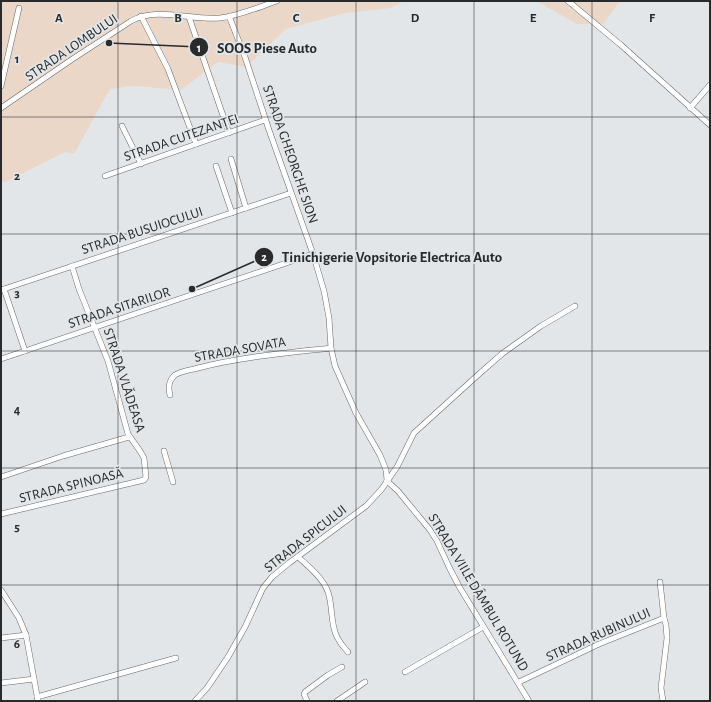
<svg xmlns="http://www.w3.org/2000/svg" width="711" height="702" viewBox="0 0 711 702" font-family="'Alegreya Sans',sans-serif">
<rect width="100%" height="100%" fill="#e2e6e9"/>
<g fill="#ebd7c8">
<polygon points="1,1 404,1 391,8 345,13 286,29 246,67 218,62 181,90 134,86 110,89 74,154 65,152 5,182 1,181"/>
<polygon points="536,1 620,1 603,24 577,24"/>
</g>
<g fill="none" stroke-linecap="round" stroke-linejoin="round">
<g stroke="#66696b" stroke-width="6">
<g id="minor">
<polyline points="568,1 621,45 710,125"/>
<polyline points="141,16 168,69 196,144"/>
<polyline points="229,16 245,57 269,130 313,254 324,291 329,318 331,348 335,366 356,413 380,455 386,470 387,480"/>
<polyline points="189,17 229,133"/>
<polyline points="1,86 19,8"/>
<path d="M1,108l70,-48 60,-39c27,-15 60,0 89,-3 18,-2 39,-11 57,-17"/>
<polyline points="690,108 710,85"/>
<polyline points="122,126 141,164"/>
<polyline points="231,159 246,208"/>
<polyline points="216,166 232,213"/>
<polyline points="105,176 265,120"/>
<polyline points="4,289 25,351"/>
<polyline points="1,290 291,193"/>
<polyline points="1,359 313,254"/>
<path d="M170,395c-2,-7 -1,-15 5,-20 6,-4 16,-5 23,-7 43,-11 89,-15 133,-20"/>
<polyline points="164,451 173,482"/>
<polyline points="1,477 63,456 129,437"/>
<polyline points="387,481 398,491 430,530 437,541 450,569 460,588 529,701"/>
<polyline points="1,514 144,480 146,477 144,458 140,451 128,434 108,361 79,289 72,266"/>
<path d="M298,557c10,9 25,21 30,35 5,14 2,31 9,45 3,6 7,11 11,15"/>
<polyline points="660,582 664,618 666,625 667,638 661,688 663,701"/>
<polyline points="1,590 19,618 26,635 38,701"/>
<polyline points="1,638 26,635"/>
<polyline points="405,672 483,627"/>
<polyline points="519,682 599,644 664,618"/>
<polyline points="1,683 34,679"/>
<polyline points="37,697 176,658"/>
<polyline points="195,701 207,688 228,657 245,627 263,588 272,577 289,563 366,506 381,490 397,467 414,433 479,374 503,353 541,326 575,306"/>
<polyline points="307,701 304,694 305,692 328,675 342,667"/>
<polyline points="337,701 365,682"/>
</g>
</g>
<use href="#minor" stroke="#fff" stroke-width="5"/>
</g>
<path fill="none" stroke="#282a2b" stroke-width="1" stroke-opacity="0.55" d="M118,1v700M237,1v700M356,1v700M474,1v700M592,1v700M1,117h709M1,234h709M1,351h709M1,468h709M1,585h709"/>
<g text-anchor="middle" stroke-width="3.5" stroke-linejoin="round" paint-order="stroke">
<g font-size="14" fill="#282a2b" stroke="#e2e6e9">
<text transform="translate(71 47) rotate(-34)" y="5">STRADA LOMBULUI</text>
<text transform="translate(181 137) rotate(-19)" y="5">STRADA CUTEZANȚEI</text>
<text transform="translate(291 154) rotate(71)" y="5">STRADA GHEORGHE SION</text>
<text transform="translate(142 230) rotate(-18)" y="5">STRADA BUSUIOCULUI</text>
<text transform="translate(119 307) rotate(-18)" y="5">STRADA SITARILOR</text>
<text transform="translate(240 349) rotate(-10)" y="5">STRADA SOVATA</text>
<text transform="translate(125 380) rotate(72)" y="5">STRADA VLĂDEASA</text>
<text transform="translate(71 485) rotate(-14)" y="5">STRADA SPINOASĂ</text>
<text transform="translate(305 538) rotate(-38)" y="5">STRADA SPICULUI</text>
<text transform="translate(479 592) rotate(59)" y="5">STRADA VIILE DÂMBUL ROTUND</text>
<text transform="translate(598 634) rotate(-24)" y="5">STRADA RUBINULUI</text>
</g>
</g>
<g font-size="13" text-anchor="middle" font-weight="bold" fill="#282a2b" stroke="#e2e6e9" stroke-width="3.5" stroke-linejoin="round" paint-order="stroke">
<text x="59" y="22">A</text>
<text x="178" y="22">B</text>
<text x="296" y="22">C</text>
<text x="415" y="22">D</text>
<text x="533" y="22">E</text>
<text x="652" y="22">F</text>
<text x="17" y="63">1</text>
<text x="17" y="180">2</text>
<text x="17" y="297">3</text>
<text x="17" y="414">4</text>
<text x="17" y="531">5</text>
<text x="17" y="648">6</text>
</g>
<path fill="none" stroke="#282a2b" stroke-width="1.5" d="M109 43L199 47M192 289L264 257"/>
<g fill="#282a2b" stroke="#e2e6e9" stroke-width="1.5">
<circle cx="109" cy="43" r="4"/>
<circle cx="192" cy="289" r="4"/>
<circle cx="199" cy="47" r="10"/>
<circle cx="264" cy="257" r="10"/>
</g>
<g font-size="12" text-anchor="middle" font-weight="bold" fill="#fff">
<text x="199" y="52">1</text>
<text x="264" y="261">2</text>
</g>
<g font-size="15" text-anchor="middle" font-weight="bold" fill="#282a2b" stroke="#e2e6e9" stroke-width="3.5" stroke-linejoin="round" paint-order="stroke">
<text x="267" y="53">SOOS Piese Auto</text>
<text x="392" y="262">Tinichigerie Vopsitorie Electrica Auto</text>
</g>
<rect width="711" height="702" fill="none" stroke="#282a2b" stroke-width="4"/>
</svg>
